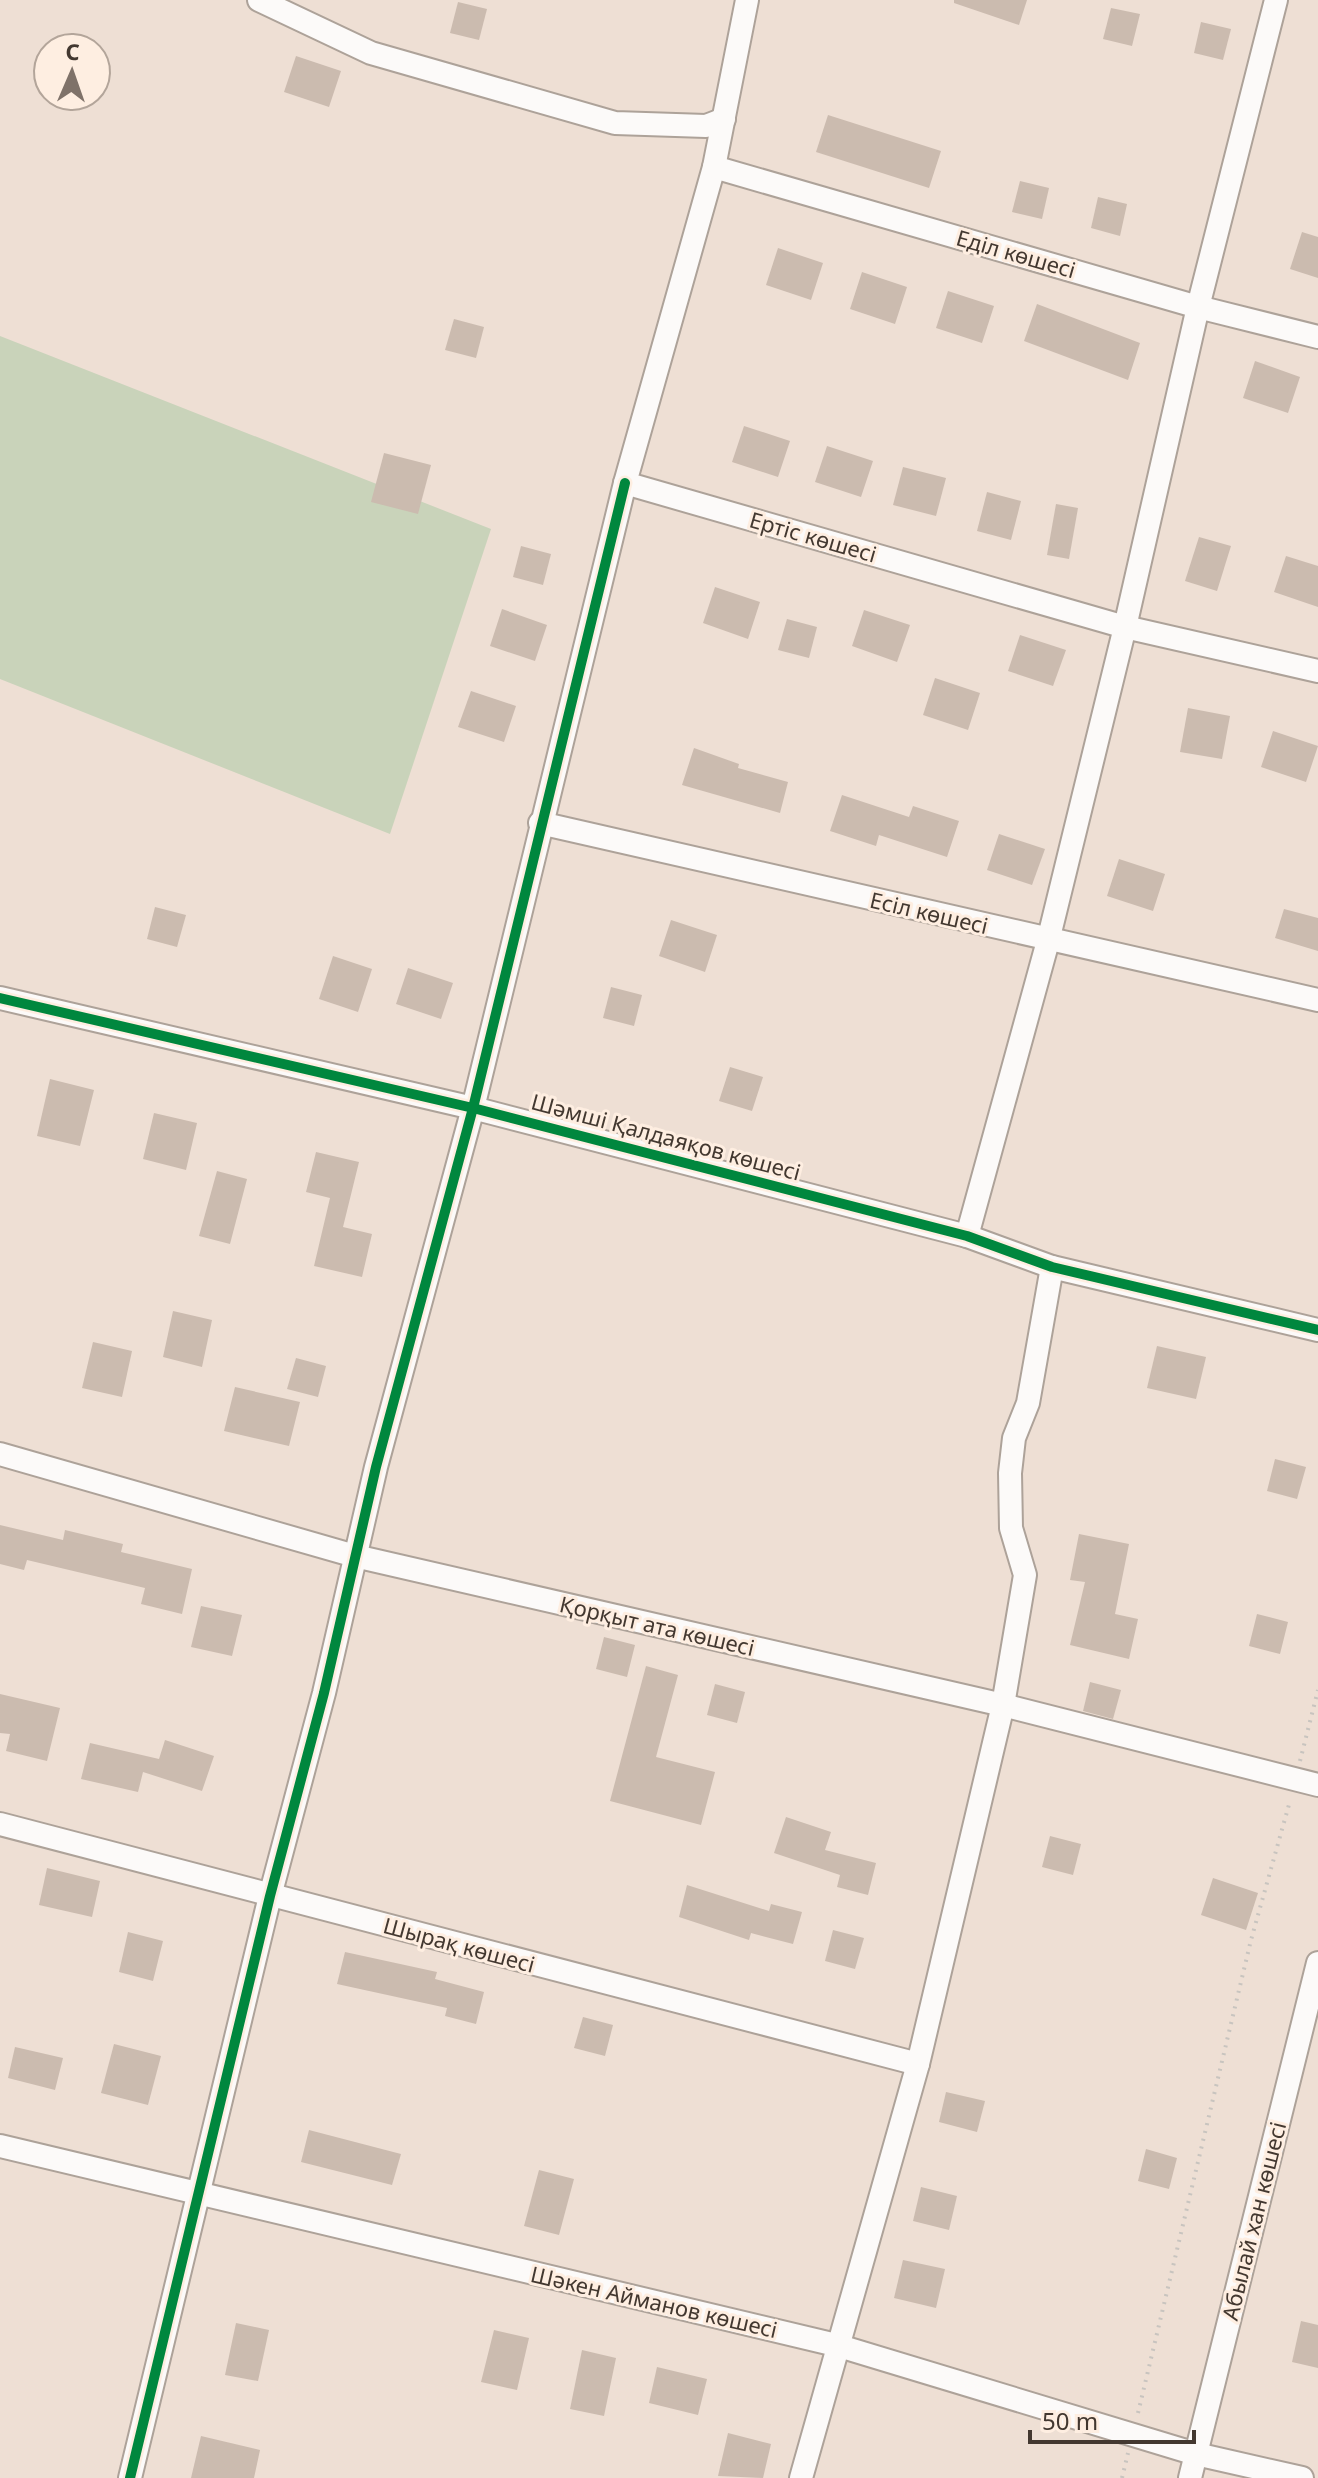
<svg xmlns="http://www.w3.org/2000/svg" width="1318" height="2478" viewBox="0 0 1318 2478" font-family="'Noto Sans',sans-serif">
<rect width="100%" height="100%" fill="#eedfd4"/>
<polygon fill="#c9d3ba" points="0,336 491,529 390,834 0,679"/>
<g fill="#cbbbaf">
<polygon points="954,0 1027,0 1019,25 954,3"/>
<polygon points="458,2 487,9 479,40 450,33"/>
<polygon points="1111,8 1140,14 1132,46 1103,39"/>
<polygon points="1201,22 1231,29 1223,60 1194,53"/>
<polygon points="296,56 341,71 329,107 284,92"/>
<polygon points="828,115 941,151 929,188 816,152"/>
<polygon points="1020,181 1049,188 1042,219 1012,212"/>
<polygon points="1098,197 1127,204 1120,236 1091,228"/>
<polygon points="1302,232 1318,237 1318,278 1290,269"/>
<polygon points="778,248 823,263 811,300 766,285"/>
<polygon points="862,272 907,287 895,324 850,309"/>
<polygon points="948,291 994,306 982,343 936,328"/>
<polygon points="1037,304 1140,343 1128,380 1024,341"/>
<polygon points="454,319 484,327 476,358 445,350"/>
<polygon points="1255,361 1300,377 1288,413 1243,398"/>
<polygon points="744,426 790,441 778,477 732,462"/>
<polygon points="827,446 873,461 861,497 815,482"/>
<polygon points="384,453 431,465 418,514 371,502"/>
<polygon points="903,467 946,478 936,516 893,505"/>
<polygon points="987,492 1021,501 1011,540 977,531"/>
<polygon points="1056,504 1078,508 1069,559 1047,555"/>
<polygon points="1199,537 1231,546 1217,591 1185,581"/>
<polygon points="521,546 551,554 543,585 513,577"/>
<polygon points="1286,556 1318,566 1318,607 1274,592"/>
<polygon points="715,587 760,602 748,639 703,623"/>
<polygon points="502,609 547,625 535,661 490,646"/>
<polygon points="864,610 910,625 897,662 852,646"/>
<polygon points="787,619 817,627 809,658 778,650"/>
<polygon points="1020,635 1066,650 1053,686 1008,671"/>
<polygon points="935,678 980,693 968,730 923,715"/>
<polygon points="471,691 516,706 504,742 458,727"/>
<polygon points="1188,708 1230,716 1222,759 1180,752"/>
<polygon points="1273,731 1318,746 1306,782 1261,767"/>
<polygon points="694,748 739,764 738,768 788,782 780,813 682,785"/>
<polygon points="842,795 909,817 913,806 959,821 947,857 879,835 876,846 830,831"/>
<polygon points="999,834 1045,849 1032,885 987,870"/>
<polygon points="1119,859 1165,874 1153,911 1107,896"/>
<polygon points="155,907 186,915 177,947 147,939"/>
<polygon points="1284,909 1318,918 1318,951 1275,938"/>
<polygon points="671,920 717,935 705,972 659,956"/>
<polygon points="333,956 372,969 358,1012 319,999"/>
<polygon points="408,968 453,983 441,1019 396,1004"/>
<polygon points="611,987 642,995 634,1026 603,1018"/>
<polygon points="730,1067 763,1077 752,1111 719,1101"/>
<polygon points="50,1079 94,1090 80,1146 37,1136"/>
<polygon points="154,1113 197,1123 186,1170 143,1159"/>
<polygon points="316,1152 359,1162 343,1227 372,1234 362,1277 314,1266 330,1198 306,1192"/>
<polygon points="217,1171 247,1179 230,1244 199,1236"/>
<polygon points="173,1311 212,1320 202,1367 163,1357"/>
<polygon points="93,1342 132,1351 122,1397 82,1388"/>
<polygon points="1157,1346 1206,1357 1196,1399 1147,1388"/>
<polygon points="296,1358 326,1366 318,1397 287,1389"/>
<polygon points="235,1387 300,1402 289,1446 224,1431"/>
<polygon points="1275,1459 1306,1467 1297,1499 1267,1491"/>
<polygon points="0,1525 63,1540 65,1530 123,1544 121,1552 192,1569 182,1614 141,1604 145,1588 27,1560 24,1570 0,1564"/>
<polygon points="1079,1534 1129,1544 1115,1614 1138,1619 1129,1659 1070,1645 1085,1582 1070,1580"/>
<polygon points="201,1606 242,1615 232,1656 191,1647"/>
<polygon points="1257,1614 1288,1622 1280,1654 1249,1646"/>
<polygon points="604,1637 635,1645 627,1677 596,1669"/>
<polygon points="646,1666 678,1675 656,1757 715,1772 701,1825 610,1801"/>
<polygon points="1090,1682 1121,1690 1113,1719 1083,1711"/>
<polygon points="715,1684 745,1692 737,1723 707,1715"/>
<polygon points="0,1694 60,1708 47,1761 6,1751 10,1734 0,1733"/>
<polygon points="165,1740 214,1756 202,1791 143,1772 138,1792 81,1779 90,1743 159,1759"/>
<polygon points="786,1817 831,1832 825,1850 876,1863 868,1895 837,1887 840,1875 774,1853"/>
<polygon points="1050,1836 1081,1844 1073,1875 1042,1867"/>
<polygon points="47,1868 100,1881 92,1917 39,1905"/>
<polygon points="1213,1878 1258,1893 1246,1930 1201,1915"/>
<polygon points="687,1885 769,1911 771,1904 802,1912 793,1944 751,1933 749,1940 679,1917"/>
<polygon points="833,1930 864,1938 855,1969 825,1961"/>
<polygon points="128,1932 163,1941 153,1981 119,1972"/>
<polygon points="345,1952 437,1972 435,1979 484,1992 476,2024 445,2016 447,2008 337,1984"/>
<polygon points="583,2017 613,2025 605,2056 574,2048"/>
<polygon points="114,2044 161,2056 148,2105 101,2093"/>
<polygon points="15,2047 63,2058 55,2090 8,2078"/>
<polygon points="946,2092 985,2101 977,2132 939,2122"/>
<polygon points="309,2130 401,2154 392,2185 301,2162"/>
<polygon points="1146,2149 1177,2158 1169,2189 1138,2181"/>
<polygon points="539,2170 574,2179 559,2235 524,2226"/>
<polygon points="921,2187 957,2196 949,2230 913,2221"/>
<polygon points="903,2260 945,2269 936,2308 894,2298"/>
<polygon points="1301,2321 1318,2325 1318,2368 1292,2362"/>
<polygon points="236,2323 269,2330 258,2381 225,2375"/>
<polygon points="494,2330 529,2338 517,2390 481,2382"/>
<polygon points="582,2350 616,2358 604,2416 570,2409"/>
<polygon points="657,2367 707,2379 698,2415 649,2403"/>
<polygon points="728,2433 771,2444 763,2478 718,2476"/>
<polygon points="201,2436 260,2450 254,2478 191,2478"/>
</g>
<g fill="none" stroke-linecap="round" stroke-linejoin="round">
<g stroke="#ada299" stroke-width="26">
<g id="minor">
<polyline points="259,0 371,53 615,123 706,126 724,119"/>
<polyline points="747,0 714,167 625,483 1125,627 1318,671"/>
<polyline points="714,167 1198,307 1318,337"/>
<polyline points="540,823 1318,1000"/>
<polyline points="0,998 473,1108 967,1236 1052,1267 1318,1330"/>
<polyline points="967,1236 1048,941 1125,627 1198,307 1276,0"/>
<polyline points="0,1454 355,1556 1003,1705 1318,1785"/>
<polyline points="0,1824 918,2064"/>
<polyline points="0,2146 836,2345 1196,2454 1302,2478"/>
<polyline points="130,2478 270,1896 324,1693 376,1467 473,1108 625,483"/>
<polyline points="801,2478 918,2064 1003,1705 1025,1575 1011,1528 1010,1473 1014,1438 1028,1403 1052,1267"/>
<polyline points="1190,2478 1318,1963"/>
</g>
</g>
<g stroke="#c8c4bf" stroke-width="4" stroke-dasharray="2 6" stroke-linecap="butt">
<polyline points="1300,1761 1318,1690"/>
<polyline points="1138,2413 1251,1940 1290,1801"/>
<polyline points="1122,2478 1128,2453"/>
</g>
<use href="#minor" stroke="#fcfaf9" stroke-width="22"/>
<g stroke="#feeee1" stroke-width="15">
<g id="cycleway">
<polyline points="0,998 473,1108 967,1236 1052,1267 1318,1330"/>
<polyline points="130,2478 270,1896 324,1693 376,1467 473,1108 625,483"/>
</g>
</g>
<use href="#cycleway" stroke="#00873e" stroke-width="10"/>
</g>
<g text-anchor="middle" stroke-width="6" stroke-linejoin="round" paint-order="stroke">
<g font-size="22" fill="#433830" stroke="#feeee1">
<text transform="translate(1016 254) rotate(16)" y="8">Еділ көшесі</text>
<text transform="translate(813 537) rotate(16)" y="8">Ертіс көшесі</text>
<text transform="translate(929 913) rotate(13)" y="8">Есіл көшесі</text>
<text transform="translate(666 1137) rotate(15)" y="8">Шәмші Қалдаяқов көшесі</text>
<text transform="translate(657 1626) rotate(13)" y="8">Қорқыт ата көшесі</text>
<text transform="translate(459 1945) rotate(15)" y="8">Шырақ көшесі</text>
<text transform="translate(1254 2221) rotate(-76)" y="8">Абылай хан көшесі</text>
<text transform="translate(654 2302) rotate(13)" y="8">Шәкен Айманов көшесі</text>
</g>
</g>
<g transform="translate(72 72) rotate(2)"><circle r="38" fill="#feeee1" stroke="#b3a59a" stroke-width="2"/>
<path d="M0-6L14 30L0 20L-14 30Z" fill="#7f7269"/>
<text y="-12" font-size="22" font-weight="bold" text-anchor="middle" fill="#433830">С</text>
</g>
<path d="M1030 2430v12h164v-12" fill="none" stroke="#433830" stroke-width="4"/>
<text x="1042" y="2430" font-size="24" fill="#433830" stroke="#feeee1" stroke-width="6" paint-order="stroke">50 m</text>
</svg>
